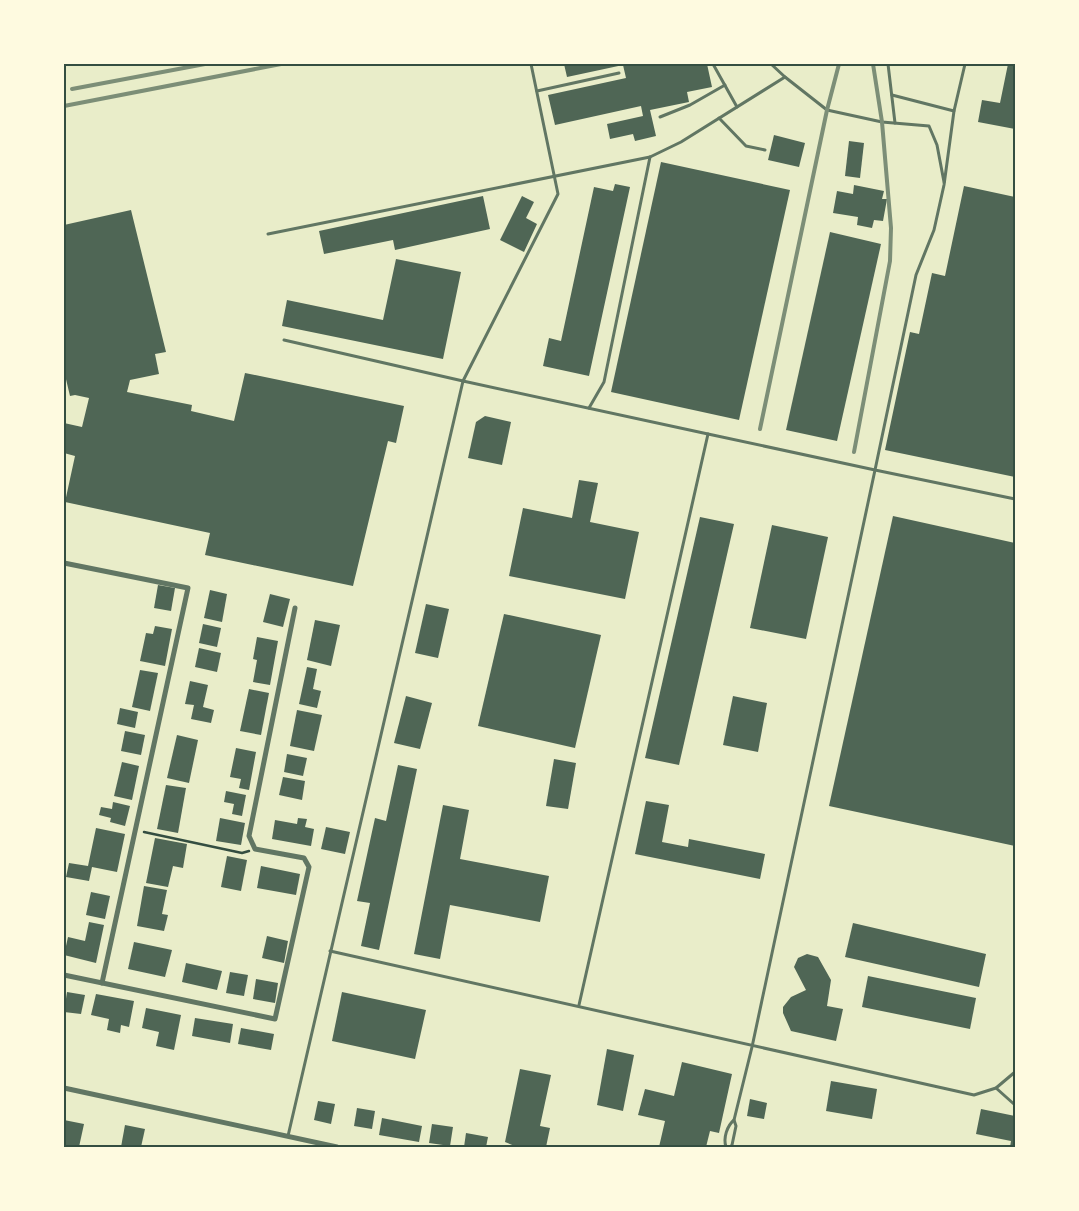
<svg xmlns="http://www.w3.org/2000/svg" width="1079" height="1211" viewBox="0 0 1079 1211" font-family="Ubuntu,sans-serif">
<rect width="100%" height="100%" fill="#e9edc9"/>
<g fill="#4f6655">
<polygon points="564,64 707,64 712,87 687,92 689,102 650,110 656,136 635,141 633,134 610,139 607,124 643,116 641,106 555,125 548,95 626,78 623,65 567,77"/>
<polygon points="1008,64 1015,64 1015,129 978,122 982,100 1000,103"/>
<polygon points="774,135 805,143 799,167 768,160"/>
<polygon points="849,141 864,143 860,178 845,176"/>
<polygon points="661,162 790,190 739,420 611,392"/>
<polygon points="615,184 630,187 589,376 543,366 549,338 561,341 594,187 613,191"/>
<polygon points="854,185 884,191 882,199 887,199 883,221 874,220 872,228 857,225 858,217 833,213 837,191 853,194"/>
<polygon points="964,186 1015,197 1015,477 885,450 910,332 919,334 932,273 945,276"/>
<polygon points="483,196 490,229 395,250 393,240 324,254 319,231"/>
<polygon points="522,196 534,202 526,218 537,224 524,252 500,240"/>
<polygon points="131,210 166,352 155,354 159,374 130,380 127,392 192,405 191,411 234,421 245,373 404,406 396,443 388,441 353,586 205,555 210,533 65,502 75,456 64,453 64,423 82,427 89,398 75,395 70,396 65,375 64,376 64,225"/>
<polygon points="830,232 881,244 837,441 786,430"/>
<polygon points="396,259 461,272 443,359 282,326 287,300 383,320"/>
<polygon points="485,416 511,422 502,465 468,458 476,422"/>
<polygon points="579,480 598,483 590,522 639,532 625,599 509,576 523,508 572,518"/>
<polygon points="893,516 1015,543 1015,846 829,806"/>
<polygon points="700,517 734,524 679,765 645,758"/>
<polygon points="772,525 828,537 806,639 750,628"/>
<polygon points="158,585 175,588 171,611 154,608"/>
<polygon points="210,590 227,594 222,622 204,618"/>
<polygon points="270,594 290,599 283,627 263,622"/>
<polygon points="426,604 449,609 438,658 415,653"/>
<polygon points="504,614 601,635 575,748 478,726"/>
<polygon points="315,620 340,625 331,666 307,660"/>
<polygon points="203,624 221,628 217,647 199,643"/>
<polygon points="155,626 172,629 165,666 140,661 146,633 153,634"/>
<polygon points="257,637 278,641 270,685 253,682 257,660 253,659"/>
<polygon points="199,648 221,653 217,672 195,667"/>
<polygon points="307,667 317,669 313,689 321,691 317,708 299,704"/>
<polygon points="140,670 158,673 150,711 132,707"/>
<polygon points="190,681 208,685 203,707 214,710 211,723 191,719 194,705 185,704"/>
<polygon points="249,689 269,693 261,735 240,731"/>
<polygon points="406,696 432,703 420,749 394,743"/>
<polygon points="733,696 767,703 758,752 723,745"/>
<polygon points="120,708 138,712 135,728 117,724"/>
<polygon points="297,710 322,715 314,751 290,746"/>
<polygon points="125,731 145,735 141,755 121,751"/>
<polygon points="177,735 198,740 189,783 167,778"/>
<polygon points="236,748 256,752 249,790 239,788 241,779 230,777"/>
<polygon points="287,754 307,758 303,776 284,772"/>
<polygon points="554,759 576,763 568,809 546,806"/>
<polygon points="122,762 139,766 132,800 114,796"/>
<polygon points="398,765 417,769 379,950 361,946 370,903 357,901 375,818 386,821"/>
<polygon points="283,777 305,781 302,800 279,795"/>
<polygon points="166,785 186,788 178,833 157,829"/>
<polygon points="226,791 246,795 242,816 232,814 234,804 224,802"/>
<polygon points="646,801 669,805 662,842 688,847 689,839 765,854 760,879 635,854"/>
<polygon points="113,802 130,806 125,826 110,822 111,818 99,815 101,807 112,809"/>
<polygon points="443,805 469,810 460,859 549,876 540,922 450,905 440,959 414,954"/>
<polygon points="220,818 245,823 241,845 216,841"/>
<polygon points="298,818 307,819 305,827 314,829 311,846 272,839 275,820 297,824"/>
<polygon points="326,827 350,832 345,854 321,849"/>
<polygon points="96,828 125,834 117,872 92,867 89,881 66,877 69,863 88,866"/>
<polygon points="155,838 187,844 183,868 173,866 168,887 146,883"/>
<polygon points="227,856 247,860 241,891 221,887"/>
<polygon points="261,866 300,874 296,895 257,888"/>
<polygon points="144,886 167,890 162,914 168,915 164,931 137,926"/>
<polygon points="91,892 110,896 105,919 86,915"/>
<polygon points="89,922 104,925 96,963 64,955 68,937 85,941"/>
<polygon points="853,923 986,954 979,987 845,957"/>
<polygon points="267,936 288,941 284,963 262,958"/>
<polygon points="134,942 172,950 165,977 128,969"/>
<polygon points="807,954 818,957 831,980 827,1006 843,1009 836,1041 791,1031 783,1013 783,1007 791,997 806,990 794,967 798,958"/>
<polygon points="186,963 222,971 217,990 182,982"/>
<polygon points="230,972 248,975 244,996 226,993"/>
<polygon points="868,976 976,998 970,1029 862,1007"/>
<polygon points="256,979 278,983 275,1003 253,999"/>
<polygon points="67,992 85,995 81,1014 64,1012"/>
<polygon points="342,992 426,1010 415,1059 332,1041"/>
<polygon points="96,994 134,1001 129,1027 121,1025 120,1033 107,1030 109,1019 91,1015"/>
<polygon points="146,1008 181,1015 174,1050 156,1046 159,1032 142,1028"/>
<polygon points="195,1018 233,1024 230,1043 192,1036"/>
<polygon points="241,1028 274,1034 271,1050 238,1044"/>
<polygon points="607,1049 634,1055 623,1111 597,1105"/>
<polygon points="682,1062 732,1074 719,1133 710,1131 706,1147 659,1147 665,1121 638,1115 645,1089 674,1096"/>
<polygon points="520,1069 551,1075 540,1126 550,1128 546,1147 517,1147 505,1142"/>
<polygon points="831,1081 877,1089 872,1119 826,1111"/>
<polygon points="750,1099 767,1103 764,1119 747,1116"/>
<polygon points="318,1101 335,1104 331,1124 314,1120"/>
<polygon points="357,1108 375,1111 372,1129 354,1126"/>
<polygon points="981,1109 1015,1116 1015,1147 1010,1147 1011,1141 976,1134"/>
<polygon points="382,1118 422,1126 419,1142 379,1135"/>
<polygon points="64,1120 84,1124 79,1147 64,1147"/>
<polygon points="432,1124 453,1127 450,1146 429,1143"/>
<polygon points="125,1125 145,1129 141,1147 121,1147"/>
<polygon points="466,1133 488,1137 486,1147 464,1147"/>
</g>
<g fill="none" stroke-linecap="round" stroke-linejoin="round">
<polyline stroke="#344e41" stroke-width="2.5" points="144,832 242,853 249,851"/>
<g stroke="#617663" stroke-width="3">
<polyline points="713,64 737,107"/>
<polyline points="771,64 785,77 827,110 882,122 929,126 937,145 944,182"/>
<polyline points="888,64 895,123"/>
<polyline points="965,64 954,111 944,185 934,230 916,275 875,470 1015,499"/>
<polyline points="537,91 619,73"/>
<polyline points="892,95 954,111"/>
<polyline points="660,117 690,105 725,85"/>
<polyline points="719,118 746,146 765,150"/>
<polyline points="268,234 650,157 681,142 785,77"/>
<polyline points="284,340 463,381 558,194 531,64"/>
<polyline points="589,408 604,382 650,157"/>
<polyline points="708,434 875,470 752,1047 734,1120 736,1126 732,1145 730,1147"/>
<path d="M330,951c215,47 429,97 644,144l22,-7 19,-16"/>
<polyline points="996,1088 1015,1105"/>
<polyline points="288,1136 463,381 708,434 579,1005"/>
<path d="M726,1147c-3,-9 1,-21 8,-27"/>
</g>
<g stroke="#617663" stroke-width="5">
<polyline points="64,563 188,588 102,983"/>
<polyline points="64,975 275,1019 309,867 304,858 255,849 249,836 295,608"/>
<polyline points="64,1088 337,1147"/>
</g>
<g stroke="#7c8e77" stroke-width="4">
<polyline points="72,89 205,64"/>
<polyline points="64,106 281,64"/>
<polyline points="760,429 827,110 839,64"/>
<polyline points="854,452 890,261 891,228 882,122 873,64"/>
</g>
</g>
<rect width="1079" height="1211" fill="none" stroke="#fefae0" stroke-width="130"/>
<rect x="65" y="65" width="949" height="1081" fill="none" stroke="#344e41" stroke-width="2"/>
</svg>
